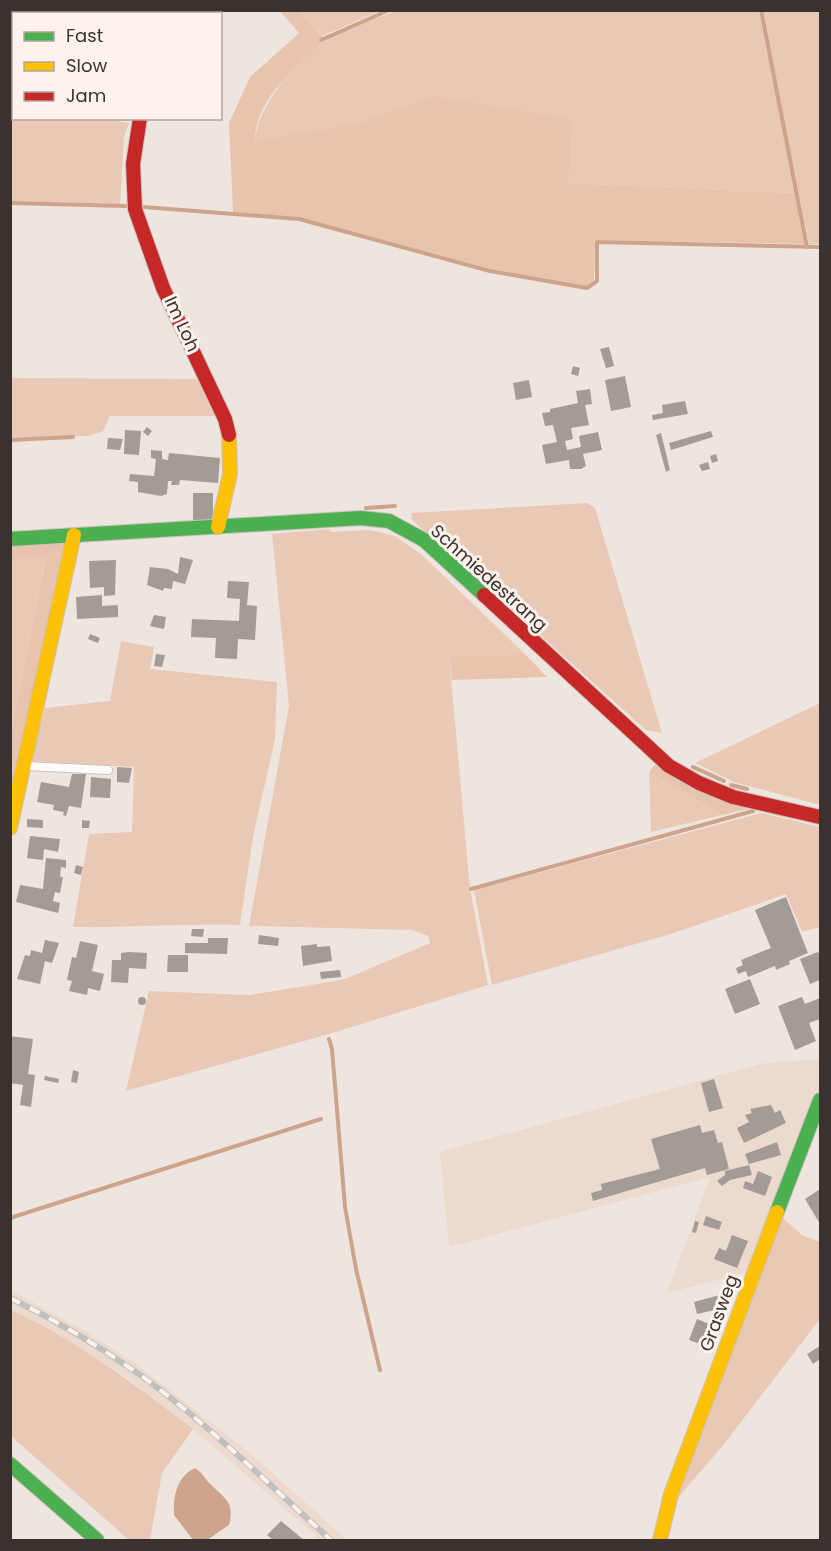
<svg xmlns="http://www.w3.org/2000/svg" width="831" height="1551" viewBox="0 0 831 1551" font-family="Poppins,sans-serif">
<rect width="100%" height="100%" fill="#efe5df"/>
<g fill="#ecdacf">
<polygon points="820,1059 820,1087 749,1272 667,1293 710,1177 449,1247 440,1152 765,1063"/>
<polygon points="10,1290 87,1332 139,1366 250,1453 347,1540 321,1540 193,1429 130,1380 82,1349 11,1309"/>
</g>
<g fill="#e9c9b5">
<polygon points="11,11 170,11 172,13 14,14 14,118 119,118 119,121 129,123 124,137 120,204 11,201"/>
<polygon points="300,11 380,11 322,36"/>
<path d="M397,11h362l36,182 -228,-10 -135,-87 -75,27 -102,17c3,-35 41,-79 69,-100 18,-12 52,-21 73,-29z"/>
<polygon points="762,11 820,11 820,244 809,244"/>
<polygon points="10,378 202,379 217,416 110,416 103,431 89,436 11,438"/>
<polygon points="587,503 595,508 662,733 646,730 412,520 411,513"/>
<polygon points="330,529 331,532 370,530 395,536 422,555 525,654 449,655 470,889 488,985 329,1034 126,1091 149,991 249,995 312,985 345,979 430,943 428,936 412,930 249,926 289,706 272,534"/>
<polygon points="46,556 11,733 11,558"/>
<path d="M121,641l33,6 -4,22 127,13 -2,57 -22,98 -13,88c-56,-2 -111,3 -167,2l16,-93 43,-2 2,-65 -103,-6 14,-53 65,-7z"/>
<polygon points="820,703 820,805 734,782 695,763"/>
<polygon points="649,772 722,815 651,832"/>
<polygon points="761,813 820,827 820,927 802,932 786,894 674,933 492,985 474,890"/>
<polygon points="783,1218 802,1235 820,1242 820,1319 724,1444 672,1505"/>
<path d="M10,1309c67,32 125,75 183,120l-31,44 -12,67h-21l-118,-104z"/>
</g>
<g fill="#e8c4af">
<path d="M280,11h20l25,29c-28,27 -69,57 -70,100l102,-17 75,-27 140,23 -4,64 227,10 10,51 -210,-4 -1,40 -8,6 -95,-17 -190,-51 -68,-6 -4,-89 21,-46 49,-44z"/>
<polygon points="68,540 11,802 11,733 46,557 11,558 11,543"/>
<polygon points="525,654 547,677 452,680 449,655"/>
<polygon points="656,764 757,807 722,815 649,772"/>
</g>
<path fill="#cda48b" d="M195,1468c8,5 10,11 16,17 15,14 24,18 18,40l-22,15h-14l-19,-25c-1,-19 3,-39 21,-47z"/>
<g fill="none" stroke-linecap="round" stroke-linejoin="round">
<g stroke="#cda48b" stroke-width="4">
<polyline points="761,10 807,247"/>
<polyline points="321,40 389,10"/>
<polyline points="10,203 126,206"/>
<polyline points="144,207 299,219 490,271 587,288 597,281 597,242 820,247"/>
<polyline points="10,440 73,437"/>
<polyline points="366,508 395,506"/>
<polyline points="693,767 724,781"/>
<polyline points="731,785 747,789"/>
<polyline points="471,889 753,811"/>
<polyline points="329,1039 332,1049 345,1207 356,1269 380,1370"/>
<polyline points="10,1218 321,1119"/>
</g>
</g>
<g fill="#a39b96">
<polygon points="609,347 614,366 606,368 600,349"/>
<polygon points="573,366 580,368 578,376 571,374"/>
<polygon points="625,376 631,407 611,411 605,380"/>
<polygon points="529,380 532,397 516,400 513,383"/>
<polygon points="590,389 592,404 585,405 589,425 571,428 573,439 565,441 567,450 581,447 579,436 598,432 602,450 583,454 586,466 581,469 570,469 569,460 546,464 542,445 557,442 553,425 545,426 542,413 550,412 550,409 578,403 576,391"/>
<polygon points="685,401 688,414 653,420 652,415 663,413 662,405"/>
<polygon points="147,427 152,431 148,436 143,432"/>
<polygon points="125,430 141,431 139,455 124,454"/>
<polygon points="711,431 713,437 671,450 669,443"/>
<polygon points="661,433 670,470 666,472 656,435"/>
<polygon points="108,438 123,439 120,450 107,449"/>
<polygon points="151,450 162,451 162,459 168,460 169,453 220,458 218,483 180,480 179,485 171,485 172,481 168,481 167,494 161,496 138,492 138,482 129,481 130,474 154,476 156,459 151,458"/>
<polygon points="716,454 718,461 712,463 710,456"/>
<polygon points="708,462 710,469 702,471 699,465"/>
<rect x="193" y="493" width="20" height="28"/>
<polygon points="180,557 193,560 185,584 173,581 172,589 164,588 163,591 147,585 150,567 168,569 178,574"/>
<polygon points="116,560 115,595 104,596 104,587 90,588 89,561"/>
<polygon points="228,581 249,582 247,605 257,606 255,640 238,639 237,659 215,658 216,638 191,637 192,619 239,621 240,599 227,598"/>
<polygon points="102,595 102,606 118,605 118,617 77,619 76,597"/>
<polygon points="154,615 166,617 164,629 150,626"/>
<polygon points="90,634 100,638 98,643 88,639"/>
<polygon points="156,654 165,655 162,667 154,666"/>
<polygon points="117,767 132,768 129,783 117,782"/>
<polygon points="72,774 86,774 81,808 69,806 66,816 63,815 64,812 53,810 54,805 37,802 41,782 69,787"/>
<polygon points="91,777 111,779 110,798 90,797"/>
<polygon points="27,819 43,820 43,828 27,827"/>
<polygon points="82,820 90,821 89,828 82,828"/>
<polygon points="30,836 60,839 58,852 44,849 43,860 27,858"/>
<polygon points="46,858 66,860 66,868 61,867 60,877 63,877 60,893 55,892 53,901 60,903 58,913 16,902 20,885 43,889"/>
<polygon points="76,865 83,867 81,875 74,873"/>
<polygon points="786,897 808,953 789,961 790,964 776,970 775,966 748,977 746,971 738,974 736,968 743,965 741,960 771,948 755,910"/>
<polygon points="192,929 204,929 203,937 191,936"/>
<polygon points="259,935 279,938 278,946 258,944"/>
<polygon points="208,938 228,938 227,954 185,953 185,943 208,943"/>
<polygon points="45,940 59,943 52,963 45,961 40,984 17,979 25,955 30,956 31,950 42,953"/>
<polygon points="80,941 98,945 92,971 104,974 100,991 88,988 87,995 69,991 72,981 67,980 72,957 76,958"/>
<polygon points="317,944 317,947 330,946 332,961 303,966 301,946"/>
<polygon points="128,952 147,953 146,969 129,968 128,983 111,982 112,960 121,960 121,953"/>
<polygon points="818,952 820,955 820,980 810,984 800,959"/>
<polygon points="168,955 188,955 188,972 167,972"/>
<polygon points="340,970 341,977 321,979 320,972"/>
<polygon points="750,979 760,1004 735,1014 725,989"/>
<polygon points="802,997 805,1004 820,998 820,1019 809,1023 816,1041 795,1050 778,1006"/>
<circle cx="142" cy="1001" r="4"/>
<polygon points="10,1036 33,1039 28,1074 35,1075 31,1107 20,1105 23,1085 10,1083"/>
<polygon points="73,1070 79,1072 77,1083 71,1082"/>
<polygon points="45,1076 59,1079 58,1083 44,1080"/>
<polygon points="714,1079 723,1108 709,1112 701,1083"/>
<polygon points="771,1105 775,1113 780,1110 786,1123 744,1143 737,1128 749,1122 745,1115 752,1113 750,1109"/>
<polygon points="700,1125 702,1133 714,1130 718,1143 722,1142 729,1169 707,1175 705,1168 593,1201 591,1193 602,1190 601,1184 660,1169 651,1139"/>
<polygon points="777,1142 781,1155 749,1164 745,1154"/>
<polygon points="749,1165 752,1175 730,1180 722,1186 717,1181 725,1175 725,1171"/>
<polygon points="758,1171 772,1177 765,1196 743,1188 745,1181 753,1184"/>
<polygon points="820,1189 820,1224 805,1199"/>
<polygon points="706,1216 722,1222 719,1230 703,1225"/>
<polygon points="695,1221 699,1222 696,1233 692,1232"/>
<polygon points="732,1235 748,1241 737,1268 714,1259 719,1248 726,1251"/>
<polygon points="720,1295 723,1308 697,1314 694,1302"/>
<polygon points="697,1319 716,1327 708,1347 689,1340"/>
<polygon points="820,1346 820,1359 813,1364 807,1354"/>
<polygon points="281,1521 304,1540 273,1540 267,1535"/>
</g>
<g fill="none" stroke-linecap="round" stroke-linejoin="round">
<g stroke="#c9c1bc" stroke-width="10">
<polyline id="lane" points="25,766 108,770"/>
</g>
<g stroke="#c9c1bc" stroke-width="19">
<polyline id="street" points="202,14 205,10"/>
</g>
<g stroke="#c9c1bc" stroke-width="16">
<g id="fast">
<polyline points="10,539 361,518 389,521 424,540 484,595"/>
<polyline points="777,1212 820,1100"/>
<polyline points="10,1464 97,1540"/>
</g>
</g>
<g stroke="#c9c1bc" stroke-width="16">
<g id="slow">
<polyline points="218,527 230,474 229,435"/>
<polyline points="10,828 74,535"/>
<polyline points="660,1540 671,1494 777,1212"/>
</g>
</g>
<g stroke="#c9c1bc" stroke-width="16">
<g id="jam">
<polyline points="140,118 133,164 135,209 163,288 225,419 229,435"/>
<polyline points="484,595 669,766 699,783 733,797 820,817"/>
</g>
</g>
<use href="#lane" stroke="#fdfbfa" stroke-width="8"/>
<use href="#street" stroke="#fdfbfa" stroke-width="16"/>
<use href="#fast" stroke="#4caf50" stroke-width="14"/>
<use href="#slow" stroke="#ffc107" stroke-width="14"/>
<use href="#jam" stroke="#c62828" stroke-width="14"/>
<g stroke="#c2c0be" stroke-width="6">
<path id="rail" d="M10,1298c43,21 84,45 123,72 68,47 136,115 198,170"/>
</g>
<use href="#rail" stroke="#fef2ec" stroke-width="4" stroke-dasharray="11" stroke-linecap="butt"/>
</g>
<g text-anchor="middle" stroke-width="6" stroke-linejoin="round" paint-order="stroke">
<g font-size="18" fill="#3a322e" stroke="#fef2ec">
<text transform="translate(182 324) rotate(65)" y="6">Im Loh</text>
<text transform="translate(489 578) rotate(42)" y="6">Schmiedestrang</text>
<text transform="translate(719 1313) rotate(-70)" y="6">Grasweg</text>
</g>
</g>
<rect width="831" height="1551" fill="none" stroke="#3a322e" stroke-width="24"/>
<rect x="12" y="12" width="210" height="108" fill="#fef2ec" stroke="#b0a5a0" stroke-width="1.5"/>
<rect x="24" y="32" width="30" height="9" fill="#4caf50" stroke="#b0a5a0" stroke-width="1.5"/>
<text x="66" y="42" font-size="18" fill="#3a322e">Fast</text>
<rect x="24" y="62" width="30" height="9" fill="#ffc107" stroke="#b0a5a0" stroke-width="1.5"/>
<text x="66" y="72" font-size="18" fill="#3a322e">Slow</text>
<rect x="24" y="92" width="30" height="9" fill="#c62828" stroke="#b0a5a0" stroke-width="1.5"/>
<text x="66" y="102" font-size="18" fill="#3a322e">Jam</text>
</svg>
